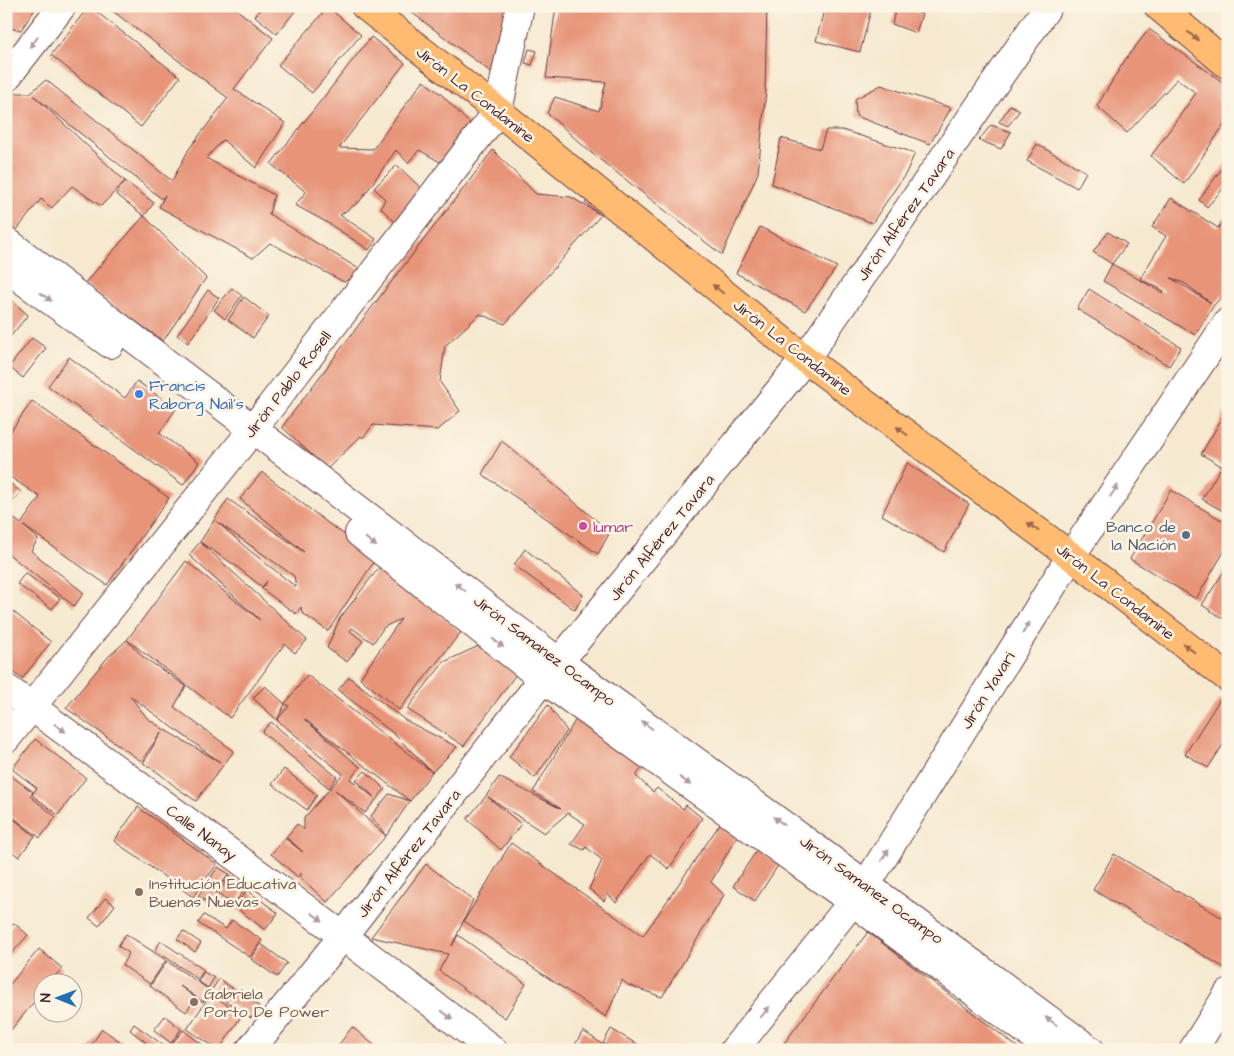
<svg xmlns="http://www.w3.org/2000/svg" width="1234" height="1056" viewBox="0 0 1234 1056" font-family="'Architects Daughter',sans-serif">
<rect width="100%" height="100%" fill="#fcf5e5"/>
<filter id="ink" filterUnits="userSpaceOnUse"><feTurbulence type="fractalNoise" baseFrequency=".02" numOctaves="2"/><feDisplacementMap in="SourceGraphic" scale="10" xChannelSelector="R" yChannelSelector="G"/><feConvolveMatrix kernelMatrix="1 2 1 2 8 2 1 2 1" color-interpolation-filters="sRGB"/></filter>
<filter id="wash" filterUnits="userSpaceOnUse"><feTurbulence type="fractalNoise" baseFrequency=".0096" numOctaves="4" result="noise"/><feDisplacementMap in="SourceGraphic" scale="20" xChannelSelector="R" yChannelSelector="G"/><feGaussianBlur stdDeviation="1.12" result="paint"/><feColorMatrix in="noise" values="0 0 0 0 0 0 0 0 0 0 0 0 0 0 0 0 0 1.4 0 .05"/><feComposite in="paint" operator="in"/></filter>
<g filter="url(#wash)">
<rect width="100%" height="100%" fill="#f6e9d0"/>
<g id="blocks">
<g fill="#e79479" fill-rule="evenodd">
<polygon points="6,6 37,6 21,30 6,28"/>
<polygon points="89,6 180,77 141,127 51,55"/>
<polygon points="106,6 232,6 273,38 234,89 285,123 256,168 223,140 206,158 274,195 269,214 364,272 344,282 270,243 253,258 159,207 165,195 162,199 34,96 125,181 154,203 144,216 206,278 163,341 84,284 144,216 116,194 125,181 101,206 72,186 52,208 41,199 16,231 6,224 6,102 14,93 30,93 46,80 172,181 189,149 228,98"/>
<polygon points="263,6 299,6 277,34 255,16"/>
<polygon points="403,6 507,6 496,76"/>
<polygon points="556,6 767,6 765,90 766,90 758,173 722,255 589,151 547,113 555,97 599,111 606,82 546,78"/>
<polygon points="825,6 872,6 860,52 816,41"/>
<polygon points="896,6 922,14 916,33 892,24"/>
<polygon points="328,7 361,35 312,93 278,65"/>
<polygon points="1149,29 1228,86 1228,119 1184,184 1151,156 1196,93 1177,79 1127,133 1097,106 1125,60"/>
<polygon points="371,37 405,63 339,148 373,149 423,81 441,94 471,125 440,162 419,150 408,163 396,150 360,201 340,215 376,239 369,250 328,223 295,205 306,192 271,164"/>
<polygon points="529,49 537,51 532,65 525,63"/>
<polygon points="881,85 951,108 930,144 856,116 855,99"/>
<polygon points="1010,105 1020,110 1008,126 999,122"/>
<polygon points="991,125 1011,132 1001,149 979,140"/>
<polygon points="826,130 842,130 915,153 906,173 872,223 772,184 781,138 820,149"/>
<polygon points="1037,144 1086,172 1077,188 1027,161"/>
<polygon points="493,150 536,194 571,197 601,215 585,203 594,192 605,209 601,215 505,324 480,314 445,346 440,382 460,411 438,430 373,425 363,438 361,436 327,469 282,427 382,294"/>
<polygon points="1228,160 1228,183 1207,207 1199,200"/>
<polygon points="397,165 425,192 395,222 381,208 385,199 374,188"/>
<path d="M1171,198l47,30 10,-15v77l-14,15 -19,30 -92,-54 9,-17 -19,-12 15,-20 19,12 -15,20 51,29 1,-2 -24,-12 26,-43 -14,-9zM1171,278l13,5 27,20z"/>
<polygon points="760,227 837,267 805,311 736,273"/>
<polygon points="232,288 242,296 225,319 214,310"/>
<polygon points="1089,289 1181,347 1169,366 1077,309"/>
<polygon points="208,290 219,298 188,343 177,335"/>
<polygon points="244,297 269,316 253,338 228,320"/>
<polygon points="12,301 28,315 6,342 6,308"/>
<polygon points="32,338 46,348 23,378 9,367"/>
<polygon points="69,357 125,398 137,381 176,409 159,433 199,462 183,485 48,386"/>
<polygon points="32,401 169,498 107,585 24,526 38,539 31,551 84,593 74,606 6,552 6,523 12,517 21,524 40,497 6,474 6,438"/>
<polygon points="1228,408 1228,470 1201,454"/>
<polygon points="502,441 610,532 598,554 482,474"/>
<polygon points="907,463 969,504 944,552 882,515"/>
<polygon points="1220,469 1228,473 1228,514 1202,499"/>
<path d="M262,472l67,52 48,33 -49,74 -26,-18 -1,-6 -5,7 -34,-25 5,-8 -5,6 -26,-21 -36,-24 107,98 -12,13 -10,-9 -13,16 -8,12 -34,46 -103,-78 59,-79 74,59 -71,-65 11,-13 28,-43 76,53 -64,-53zM216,521l78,55 2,11 -47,-37z"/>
<polygon points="6,480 21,492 6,509"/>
<polygon points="1171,490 1228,524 1228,545 1196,599 1130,559"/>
<polygon points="525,549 583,595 575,610 514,565"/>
<polygon points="384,561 422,591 418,597 461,632 399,710 360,678 401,619 384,627 373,643 352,628 350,631 363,641 347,662 327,648 340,618"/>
<polygon points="1228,565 1228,622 1202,605"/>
<polygon points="25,573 60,598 52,609 17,584"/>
<polygon points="6,606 51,642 22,679 6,666"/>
<path d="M127,640l16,17 43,29 -12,21 60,44 -38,50 -19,-13 -17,-14 -17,-11 18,-30 -20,28 -75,-53 42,-51zM130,696l90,66 -57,-33 -16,-11z"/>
<polygon points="483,644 519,670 464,746 407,709 444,662"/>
<polygon points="307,675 432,772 410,801 304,719 360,767 350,779 374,797 356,780 365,771 385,789 365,813 335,790 386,836 327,902 301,878 301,873 298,877 271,854 285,838 303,852 286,837 297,824 304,830 304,818 343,774 277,720 289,706 285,704"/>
<polygon points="349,677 405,720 457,747 432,772 394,734 338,690"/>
<polygon points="265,686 285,704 277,720 253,698"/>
<polygon points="1220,699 1228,705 1228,737 1208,768 1185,754"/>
<polygon points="548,705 567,731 535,778 509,757"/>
<polygon points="576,719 647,761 636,776 653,792 657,788 683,809 686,805 702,818 669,869 650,854 616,903 608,894 604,901 589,889 602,860 586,847 584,850 571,844 585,824 568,813 544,833 488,797 521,824 501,850 467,819 486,796 499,777 561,809 533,792"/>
<polygon points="271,722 337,777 329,788 262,732"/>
<polygon points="35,739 86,778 58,815 32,795 37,788 12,769"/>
<polygon points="284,769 317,795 307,810 272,784"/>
<polygon points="10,775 33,792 30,796 56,817 40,838 6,812 6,780"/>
<polygon points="389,794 410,801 386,836 371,816"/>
<polygon points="138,807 217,864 193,897 114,841"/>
<polygon points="6,813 35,836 19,857 6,847"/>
<polygon points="724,818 741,829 711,882 724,895 662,997 628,985 622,980 606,1017 464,921 511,843 643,936"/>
<polygon points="757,850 779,864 755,901 733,886"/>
<polygon points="1114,854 1228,921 1228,970 1093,890"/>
<polygon points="426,864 473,900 452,946 458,935 526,984 505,1018 439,971 448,954 371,937"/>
<polygon points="218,867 229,874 208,903 198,896"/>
<polygon points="230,875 246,887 234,905 218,894"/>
<polygon points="247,890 278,913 265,930 235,907"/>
<polygon points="105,898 115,905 99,926 89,918"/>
<polygon points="204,915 226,929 232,920 262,940 250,957 198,923"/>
<polygon points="14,923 28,935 6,960 6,932"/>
<polygon points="183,931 201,943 195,952 177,939"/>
<polygon points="868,932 1021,1050 779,1050"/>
<polygon points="126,934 166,960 150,984 122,965 129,953 118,946"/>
<polygon points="161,941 204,970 198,979 155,950"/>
<polygon points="261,944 287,963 277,977 251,959"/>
<polygon points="39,949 62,968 49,984 42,984 42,992 6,1036 6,989"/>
<polygon points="167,961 211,991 203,1002 180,986 196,998 186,1012 150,986"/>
<polygon points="204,972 214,978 208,988 198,981"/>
<polygon points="219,979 259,1006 251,1018 211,991"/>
<polygon points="211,994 242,1015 219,1050 187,1029"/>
<polygon points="165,1016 181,1029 171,1043 154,1030"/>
<polygon points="134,1024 170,1050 156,1050 130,1030"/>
<polygon points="352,1027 380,1050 335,1050"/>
<polygon points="102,1029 133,1050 88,1050"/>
<polygon points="611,1029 647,1050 614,1050 603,1043"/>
<polygon points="183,1030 210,1050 178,1050 171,1045"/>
<polygon points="583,1031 611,1050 572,1050"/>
<polygon points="144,1042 153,1050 138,1050"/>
</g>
</g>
</g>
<g filter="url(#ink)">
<use href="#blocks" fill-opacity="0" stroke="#643d44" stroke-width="1"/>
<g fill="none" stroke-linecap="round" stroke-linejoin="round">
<g stroke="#643d44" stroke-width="30">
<g id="minor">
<polyline points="6,78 62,6"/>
<polyline points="6,241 559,662 866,885 1090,1050"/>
<polyline points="6,268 110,344"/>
<polyline points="359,533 543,679 853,902 1052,1050"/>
<polyline points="6,688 343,936 493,1050"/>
<polyline points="6,739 253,429 498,111 520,6"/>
<polyline points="250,1050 343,936 543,679 559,662 805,359 1048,6"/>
<polyline points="734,1050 866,885 1071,556 1228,322"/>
<polyline points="1193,1050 1228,994"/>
</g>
</g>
<g stroke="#643d44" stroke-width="30">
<g id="major">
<polyline points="365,6 498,111 805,359 1071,556 1228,678"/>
<polyline points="1158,6 1228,65"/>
</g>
</g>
<use href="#minor" stroke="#fff" stroke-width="28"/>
<use href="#major" stroke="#febb71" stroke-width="28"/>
</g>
<defs><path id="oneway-solid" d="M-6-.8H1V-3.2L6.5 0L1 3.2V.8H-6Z" transform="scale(1.25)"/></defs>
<g fill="#9b654a">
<use href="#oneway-solid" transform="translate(1193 36) rotate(40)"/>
<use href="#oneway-solid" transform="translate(718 289) rotate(-141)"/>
<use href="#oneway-solid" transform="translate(902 431) rotate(-143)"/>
<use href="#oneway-solid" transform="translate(1033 527) rotate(-143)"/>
<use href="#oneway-solid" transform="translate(1189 648) rotate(-142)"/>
</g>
<g fill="#ae9aa0">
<use href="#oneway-solid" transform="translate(34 42) rotate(128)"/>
<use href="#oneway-solid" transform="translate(46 297) rotate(36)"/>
<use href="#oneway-solid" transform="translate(1114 491) rotate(-56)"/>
<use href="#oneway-solid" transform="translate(371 542) rotate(38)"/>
<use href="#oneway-solid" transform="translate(460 587) rotate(-143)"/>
<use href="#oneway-solid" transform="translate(1026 628) rotate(-58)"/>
<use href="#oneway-solid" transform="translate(498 643) rotate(38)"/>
<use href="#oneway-solid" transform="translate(647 725) rotate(-144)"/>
<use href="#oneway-solid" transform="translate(60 728) rotate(36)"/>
<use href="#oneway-solid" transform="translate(685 781) rotate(36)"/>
<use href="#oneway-solid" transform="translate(779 821) rotate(-144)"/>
<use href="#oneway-solid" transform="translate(885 855) rotate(-58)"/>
<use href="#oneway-solid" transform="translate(317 917) rotate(36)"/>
<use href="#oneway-solid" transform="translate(765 1012) rotate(-51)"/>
<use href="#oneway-solid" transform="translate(447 1015) rotate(37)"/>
<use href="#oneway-solid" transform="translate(1051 1021) rotate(-144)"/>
</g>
</g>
<circle fill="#3f7fe0" stroke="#fcf5e5" stroke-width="2" cx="139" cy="394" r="5"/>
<circle fill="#d1479c" stroke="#fcf5e5" stroke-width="2" cx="583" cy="526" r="5"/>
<circle fill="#5c6f8a" stroke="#fcf5e5" stroke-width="2" cx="1186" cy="535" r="5"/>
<g fill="#8d6e63" stroke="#fcf5e5" stroke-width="2">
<circle cx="139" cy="892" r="5"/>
<circle cx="194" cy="1002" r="5"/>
</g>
<g text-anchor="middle" stroke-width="5" stroke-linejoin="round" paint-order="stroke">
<g font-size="16" fill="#4a1f2b" stroke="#fcf5e5">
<text transform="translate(476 94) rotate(38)" y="6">Jirón La Condamine</text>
<text transform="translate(905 214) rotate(-55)" y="6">Jirón Alférez Tavara</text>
<text transform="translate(793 347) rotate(38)" y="6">Jirón La Condamine</text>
<text transform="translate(287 384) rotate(-52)" y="6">Jirón Pablo Rosell</text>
<text transform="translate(661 537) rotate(-51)" y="6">Jirón Alférez Tavara</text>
<text transform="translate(1116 591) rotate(38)" y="6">Jirón La Condamine</text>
<text transform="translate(545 650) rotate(37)" y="6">Jirón Samanez Ocampo</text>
<text transform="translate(987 690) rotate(-58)" y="6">Jirón Yavari</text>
<text transform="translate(202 832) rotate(36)" y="6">Calle Nanay</text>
<text transform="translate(408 853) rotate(-52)" y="6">Jirón Alférez Tavara</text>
<text transform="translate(872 889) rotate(36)" y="6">Jirón Samanez Ocampo</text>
</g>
<g font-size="16" fill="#366cbe" stroke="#fcf5e5" text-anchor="start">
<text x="149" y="391">Francis<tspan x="149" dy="18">Raborg Nail's</tspan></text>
</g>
<g font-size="16" fill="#b23c85" stroke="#fcf5e5" text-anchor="start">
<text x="593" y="532">lumar</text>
</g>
<g font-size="16" fill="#4e5e75" stroke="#fcf5e5" text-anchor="end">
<text x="1176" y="532">Banco de<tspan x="1176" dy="18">la Nación</tspan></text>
</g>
<g font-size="16" fill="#785e54" stroke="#fcf5e5" text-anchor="start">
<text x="149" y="889">Institución Educativa<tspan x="149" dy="18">Buenas Nuevas</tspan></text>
<text x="204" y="999">Gabriela<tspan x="204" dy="18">Porto De Power</tspan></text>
</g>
</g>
<rect width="1234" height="1056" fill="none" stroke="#fcf5e5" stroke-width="25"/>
<g transform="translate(58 998) rotate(271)"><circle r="24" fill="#fcf5e5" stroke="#b59f9b"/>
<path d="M0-4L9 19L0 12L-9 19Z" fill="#1f6fb2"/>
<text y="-8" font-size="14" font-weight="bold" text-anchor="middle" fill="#4a1f2b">N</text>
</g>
</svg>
